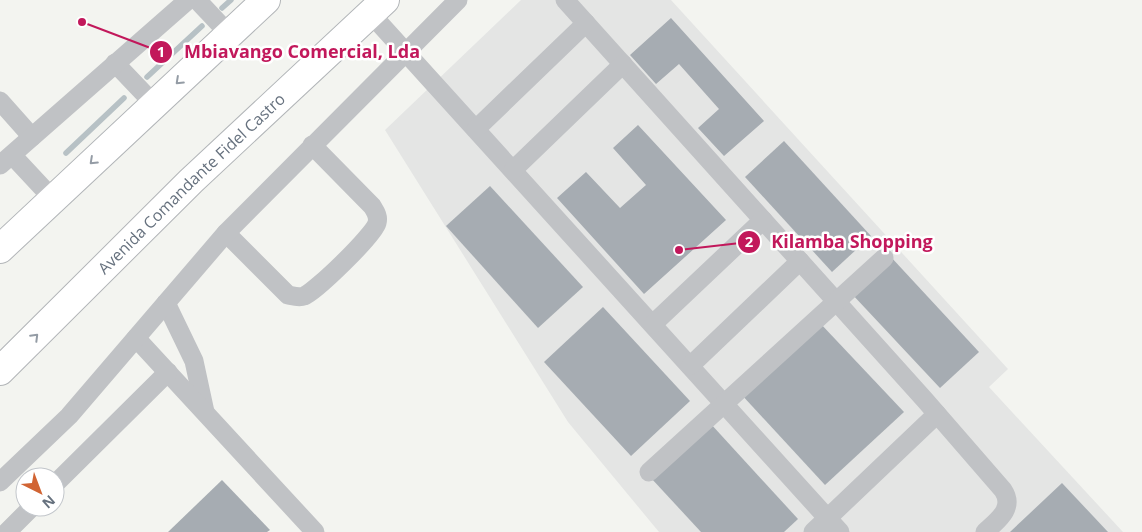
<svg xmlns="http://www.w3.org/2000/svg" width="1142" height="532" viewBox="0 0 1142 532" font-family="'Open Sans',sans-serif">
<rect width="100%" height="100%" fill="#f3f4f0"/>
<polygon fill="#e4e5e4" points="521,0 671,0 1008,369 989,387 1123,532 659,532 568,422 385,130"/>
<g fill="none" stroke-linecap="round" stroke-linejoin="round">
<g stroke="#b7c1c5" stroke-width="5.5">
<polyline points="222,8 231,0"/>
<polyline points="147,77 202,26"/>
<polyline points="66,153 124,98"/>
</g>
</g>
<g fill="#a6acb2">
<polygon points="671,18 764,121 724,156 698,128 719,109 679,64 656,84 630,55"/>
<polygon points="638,125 726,220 644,294 557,198 586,172 620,208 646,185 613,148"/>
<polygon points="784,141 871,236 832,272 745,177"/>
<polygon points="490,186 583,287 538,328 446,226"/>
<polygon points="890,256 979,352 940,388 851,293"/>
<polygon points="603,307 690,401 631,456 544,362"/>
<polygon points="819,322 904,412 825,485 740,393"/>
<polygon points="710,423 798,519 784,532 701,532 651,478"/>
<polygon points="222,480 270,530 267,532 168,532"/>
<polygon points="1062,483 1108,532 1010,532"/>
</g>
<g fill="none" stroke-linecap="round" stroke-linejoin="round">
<g stroke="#b2b5b8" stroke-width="30">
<g id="highway">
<polyline points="0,249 266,0"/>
<path id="s1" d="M0,371l191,-190 194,-181"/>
</g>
</g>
<g stroke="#c0c2c5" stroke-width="19">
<polyline points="197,0 229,34"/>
<path d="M565,0l359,399 79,91c12,18 -5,30 -18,42"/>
<polyline points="371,14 840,532"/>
<polyline points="115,63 154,104"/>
<polyline points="0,101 32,137"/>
<polyline points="476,129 586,23"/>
<polyline points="12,155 53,199"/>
<polyline points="0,165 188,0"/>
<polyline points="513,170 623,64"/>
<path d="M226,233l62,62c5,1 11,3 16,1 11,-4 70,-61 73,-73 2,-7 -2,-12 -5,-17l-60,-61"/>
<polyline points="166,303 194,361 205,412"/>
<polyline points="653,324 763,220"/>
<polyline points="136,338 315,532"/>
<polyline points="690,366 800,261"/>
<polyline points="649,472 884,258"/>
<polyline points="0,482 69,416 226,233 458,0"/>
<polyline points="55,484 168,372"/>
<polyline points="7,532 32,507"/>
<polyline points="813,532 937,414"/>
</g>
<use href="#highway" stroke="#fff" stroke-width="28"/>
</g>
<defs><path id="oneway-chevron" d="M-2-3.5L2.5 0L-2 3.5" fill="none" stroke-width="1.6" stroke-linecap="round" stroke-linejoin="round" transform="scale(1.25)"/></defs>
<g stroke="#949ca5">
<use href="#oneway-chevron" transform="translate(179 81) rotate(137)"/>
<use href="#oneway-chevron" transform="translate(93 161) rotate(137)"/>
<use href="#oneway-chevron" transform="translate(35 337) rotate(-45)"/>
</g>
<g text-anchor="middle" stroke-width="5" stroke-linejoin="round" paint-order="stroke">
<g font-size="16" fill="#66717e" stroke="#fff">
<text dy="6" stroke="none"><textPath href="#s1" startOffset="268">Avenida Comandante Fidel Castro</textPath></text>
</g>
</g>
<path fill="none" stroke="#c2185b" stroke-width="2" d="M82 22L161 52M679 250L749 242"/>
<g fill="#c2185b" stroke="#fff" stroke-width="2">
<circle cx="82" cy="22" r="5"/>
<circle cx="679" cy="250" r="5"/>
<circle cx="161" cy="52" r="12"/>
<circle cx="749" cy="242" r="12"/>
</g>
<g font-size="15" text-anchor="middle" font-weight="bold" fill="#fff">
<text x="161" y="57">1</text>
<text x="749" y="247">2</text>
</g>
<g font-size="18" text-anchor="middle" font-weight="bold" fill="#c2185b" stroke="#fff" stroke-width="5" stroke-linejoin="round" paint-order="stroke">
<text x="302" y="58">Mbiavango Comercial, Lda</text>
<text x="852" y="248">Kilamba Shopping</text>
</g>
<g transform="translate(40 492) rotate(138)"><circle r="24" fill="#ffffff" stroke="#c2c6cb"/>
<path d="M0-4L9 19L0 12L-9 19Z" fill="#d16433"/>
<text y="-8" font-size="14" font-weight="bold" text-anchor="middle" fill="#66717e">N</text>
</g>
</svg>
